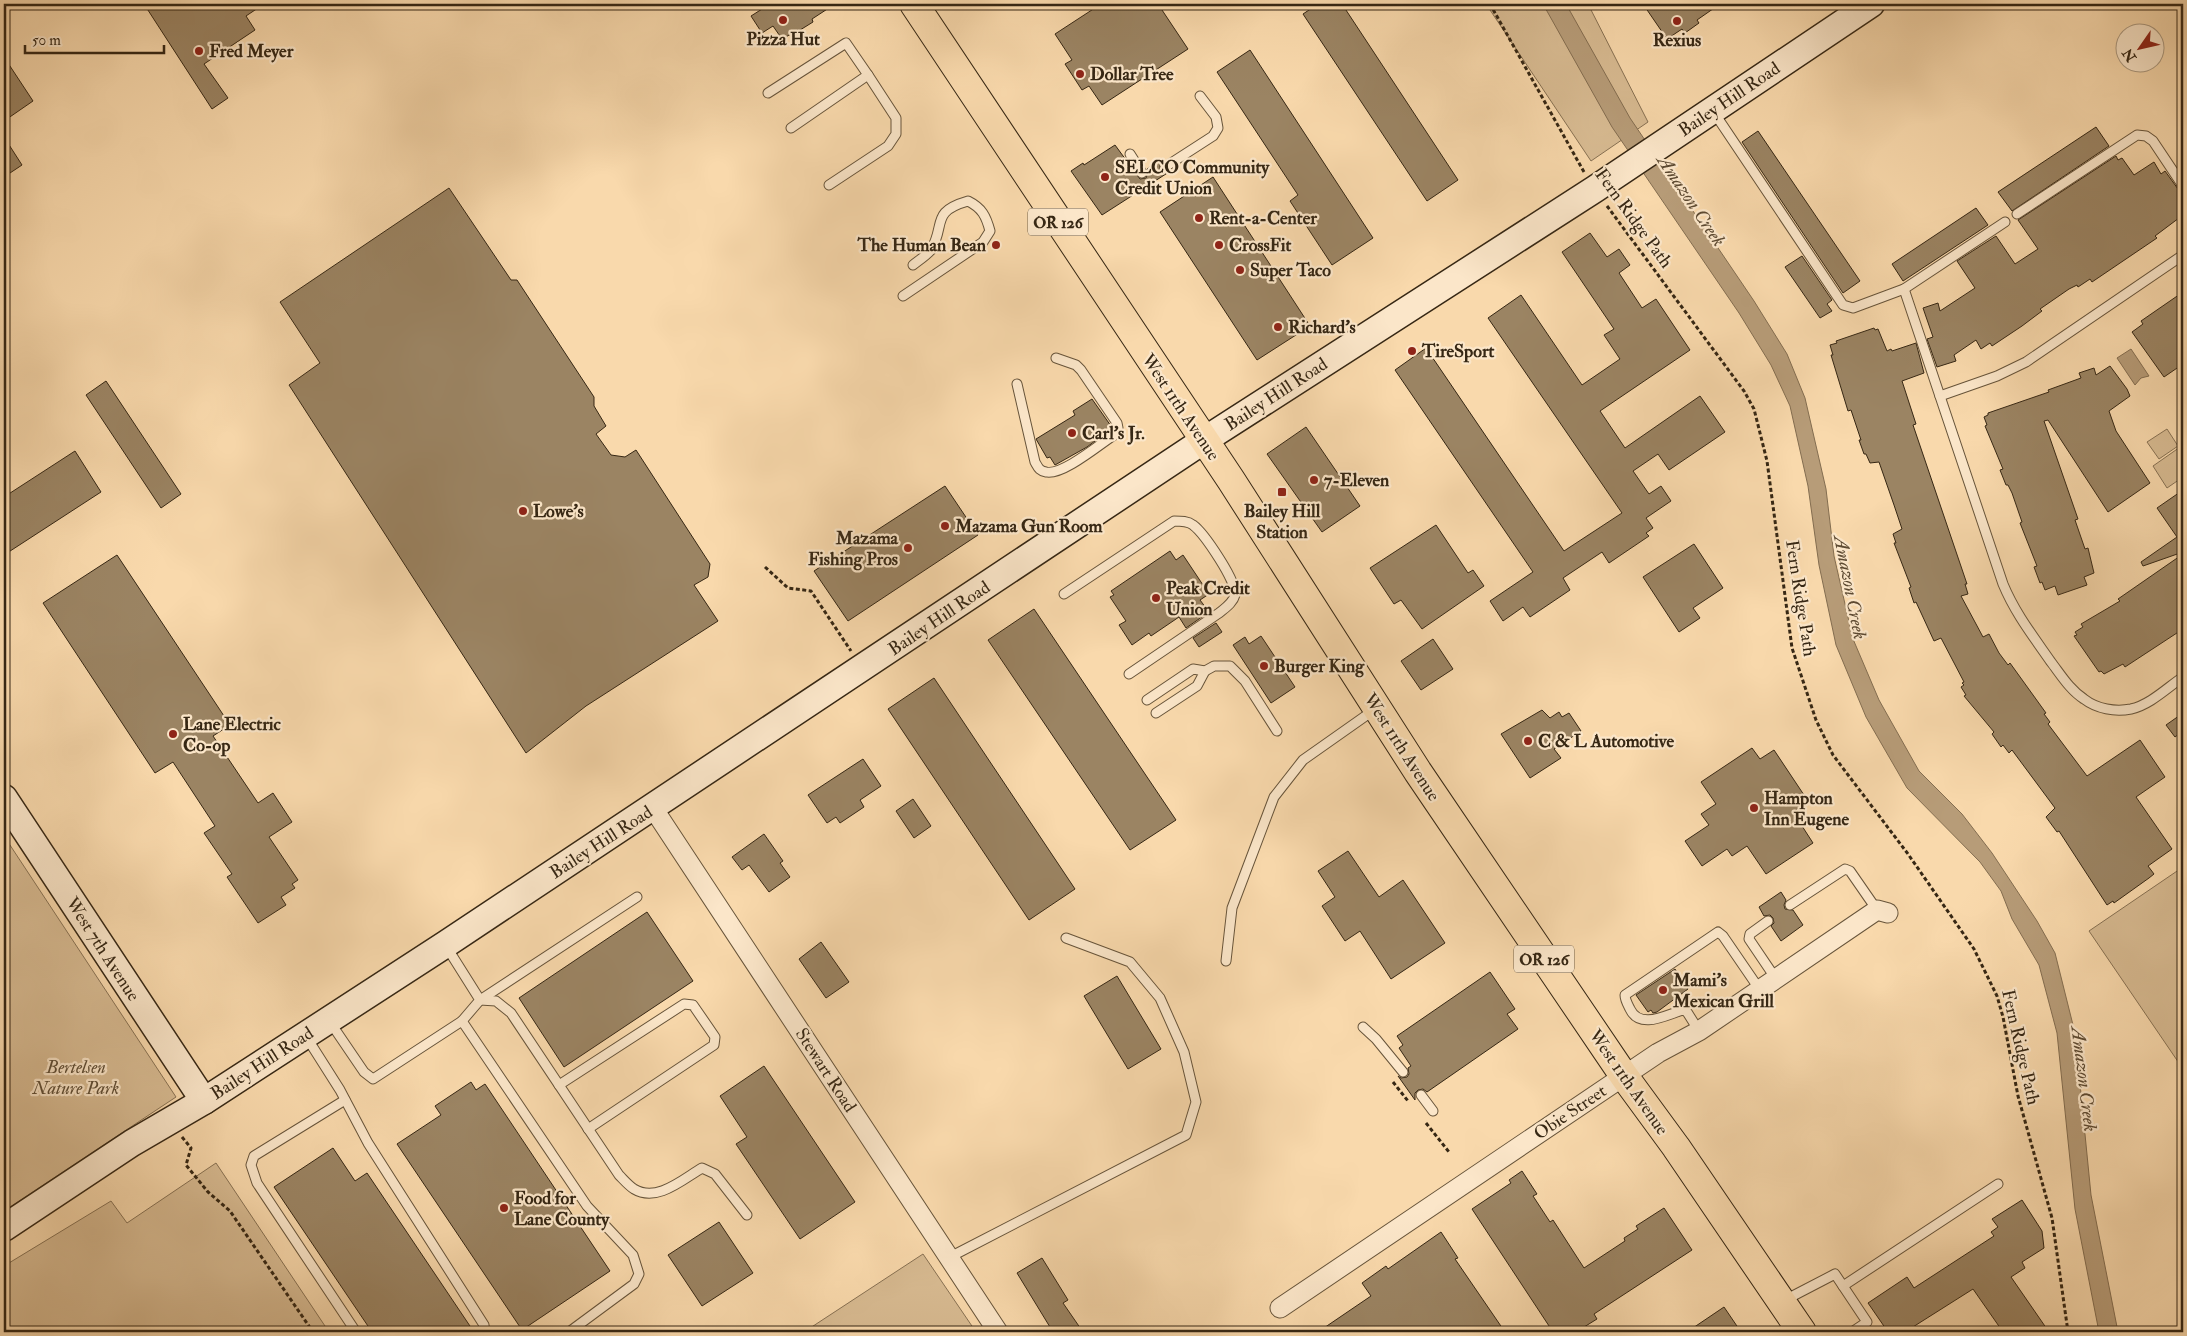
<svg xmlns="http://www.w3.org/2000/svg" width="2187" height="1336" viewBox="0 0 2187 1336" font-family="'IM FELL Double Pica',serif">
<rect width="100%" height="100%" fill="#f9d9ac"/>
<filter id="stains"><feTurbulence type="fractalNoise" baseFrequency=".004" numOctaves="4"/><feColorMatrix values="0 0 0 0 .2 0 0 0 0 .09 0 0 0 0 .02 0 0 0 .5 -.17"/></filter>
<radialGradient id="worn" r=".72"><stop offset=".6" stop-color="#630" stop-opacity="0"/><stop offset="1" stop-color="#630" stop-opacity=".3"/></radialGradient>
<g fill="#d8bb92" stroke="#877153">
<polygon points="1486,4 1588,4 1648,122 1591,161"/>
<polygon points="2167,429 2178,446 2159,459 2147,442"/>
<polygon points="2183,445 2183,477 2167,488 2153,466"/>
<polygon points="4,836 176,1097 4,1211"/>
<polygon points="2183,867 2183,1069 2089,931"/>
<polygon points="216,1163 329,1332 4,1332 4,1266 111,1201 127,1223"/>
<polygon points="923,1254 976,1332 804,1332"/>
</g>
<g fill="#b79c78" stroke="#836d50">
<polygon points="1543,4 1566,4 1630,118 1754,301 1787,354 1805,398 1826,489 1834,556 1853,639 1879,700 1919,771 1962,814 1992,853 2037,921 2055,953 2075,1033 2091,1195 2118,1332 2099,1332 2075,1209 2057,1033 2039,965 2012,919 2001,891 1980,862 1907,788 1866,717 1836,645 1819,565 1808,486 1790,406 1771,365 1739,313 1612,127"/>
<polygon points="2131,349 2149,376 2141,378 2135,385 2117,358"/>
</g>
<g fill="#9b8463" stroke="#362714">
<polygon points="144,4 264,4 246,16 255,30 204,64 228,98 212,109"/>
<polygon points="770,4 835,4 812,19 813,22 792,35 791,34 782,39 773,26 762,33 751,16"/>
<polygon points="1101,4 1158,4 1188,49 1102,105 1089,86 1082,90 1065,64 1072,60 1055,34"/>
<polygon points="1318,4 1342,4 1458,180 1427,201 1303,14"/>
<polygon points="1643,4 1720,4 1697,20 1699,23 1685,33 1682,29 1667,39"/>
<polygon points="1250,50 1373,238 1332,265 1290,201 1298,195 1217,72"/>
<polygon points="4,57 33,101 4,121"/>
<polygon points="2096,127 2109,146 2012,211 1998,192"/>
<polygon points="1758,131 1860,281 1843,293 1742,142"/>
<polygon points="4,137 22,165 4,177"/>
<polygon points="1115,145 1140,179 1146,178 1148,173 1147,169 1160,160 1160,171 1169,172 1102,215 1071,171 1083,163 1084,165"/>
<polygon points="2116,156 2118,160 2122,158 2134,175 2154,162 2161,174 2165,171 2178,189 2183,192 2183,215 2155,236 2157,238 2092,282 2090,279 2078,287 2077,285 2069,289 2040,309 2042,311 2022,326 1992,346 1990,343 1981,349 1976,340 1954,355 1956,361 1937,367 1927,339 1933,337 1923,308 1938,303 1940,311 1975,288 1957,261 1996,236 2015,264 2038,249 2018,220"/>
<polygon points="1213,177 1310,326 1257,360 1160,212"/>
<polygon points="449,188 511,280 517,280 594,397 594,406 606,426 596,434 611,455 625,457 636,450 710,564 708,577 694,585 718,621 586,706 526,753 289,385 320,363 280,302"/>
<polygon points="1976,208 1988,225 1903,281 1892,264"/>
<polygon points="1590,233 1607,257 1619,249 1630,265 1619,273 1642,308 1656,299 1690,350 1600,411 1625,448 1700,396 1725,432 1669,470 1658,454 1633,471 1649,494 1661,486 1671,501 1646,518 1653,528 1646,533 1649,536 1609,563 1602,552 1563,578 1570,590 1530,617 1523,607 1503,621 1490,601 1533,572 1395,370 1426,348 1564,551 1622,513 1488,318 1521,295 1582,385 1620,359 1604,335 1614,329 1562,252"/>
<polygon points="1802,256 1832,300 1827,304 1832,311 1820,318 1785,267"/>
<polygon points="2183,292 2183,364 2164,377 2132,332 2143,324 2141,321"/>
<polygon points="1874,328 1875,330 1878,329 1887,351 1891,349 1892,351 1916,343 1924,373 1902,381 1916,424 1913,425 1967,584 1965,584 1968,594 1961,596 1983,637 1989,634 1999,653 2008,665 2010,663 2046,713 2044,714 2050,722 2048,724 2087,776 2140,740 2165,777 2136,797 2172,849 2148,866 2154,874 2149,878 2114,903 2113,901 2107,905 2059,831 2057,832 2046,817 2055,808 2012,750 2009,753 2003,745 2001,747 1992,734 1994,732 1964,696 1966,695 1961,687 1964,685 1962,683 1964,682 1941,638 1934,641 1916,602 1914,603 1909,588 1911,587 1894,543 1896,543 1893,534 1902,529 1894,505 1879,462 1870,463 1866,454 1864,454 1859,440 1861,440 1851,410 1848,411 1831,355 1833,355 1830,345 1837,343 1836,341"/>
<polygon points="2110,366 2127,389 2130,396 2109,411 2116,431 2150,483 2108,512 2048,420 2044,421 2078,519 2075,520 2085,549 2088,548 2094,573 2084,577 2087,585 2058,595 2055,586 2045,590 2042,582 2040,583 2034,567 2037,566 2020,523 2022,522 2012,493 2008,485 2006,485 2000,470 2003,469 1985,426 1987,425 1984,417 1988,415 1988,413 2049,392 2048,390 2081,378 2079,373 2094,368 2096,375"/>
<polygon points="106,381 181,494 161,508 86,395"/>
<polygon points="1092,399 1111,426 1107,432 1087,447 1055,465 1050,457 1047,458 1036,439 1075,415 1073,411"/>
<polygon points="1306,427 1360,506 1322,532 1267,454"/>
<polygon points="75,451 101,492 4,555 4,497"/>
<polygon points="945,486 978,535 848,621 814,571"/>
<polygon points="2183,490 2183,552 2143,566 2141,562 2177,537 2157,508"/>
<polygon points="1436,525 1468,573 1473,570 1484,586 1422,629 1401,600 1394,604 1370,568"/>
<polygon points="1694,544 1723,588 1693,608 1700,618 1679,632 1643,577"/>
<polygon points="1170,551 1176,560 1183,555 1209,594 1200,600 1209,612 1186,628 1179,617 1151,636 1149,633 1132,645 1119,625 1126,621 1110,597 1114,595 1111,591"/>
<polygon points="2183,554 2183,629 2125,667 2123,664 2104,674 2101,671 2099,672 2074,636 2077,635 2075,632 2083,627 2081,624 2120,601 2118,599"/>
<polygon points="117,555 230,725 213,736 258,803 273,793 292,822 269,837 298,880 292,884 295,888 281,897 286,905 258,923 227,877 232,874 204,833 215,826 173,762 155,773 43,603"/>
<polygon points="1034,609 1176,820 1130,850 988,640"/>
<polygon points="1216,623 1222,632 1199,647 1193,638"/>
<polygon points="1261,636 1295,687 1271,703 1233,645 1245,637 1249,644"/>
<polygon points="1433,639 1453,669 1421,690 1401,661"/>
<polygon points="934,678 1075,889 1029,920 888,709"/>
<polygon points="1542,710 1550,718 1559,712 1562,717 1569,713 1581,731 1554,749 1561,758 1530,778 1501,734"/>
<polygon points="2183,713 2183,731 2175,737 2166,725"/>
<polygon points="1752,748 1760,759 1774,750 1808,801 1793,812 1813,843 1766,874 1747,846 1732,856 1727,849 1702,866 1685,841 1709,825 1701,814 1716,804 1701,782"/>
<polygon points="863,759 881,786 860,800 864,807 840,823 836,817 827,823 808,795"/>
<polygon points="913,799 931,826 914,838 896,811"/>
<polygon points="764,834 783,861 780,863 790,877 769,892 749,865 742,870 732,857"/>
<polygon points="1348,851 1379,897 1403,880 1445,943 1391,979 1360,931 1345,941 1322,906 1335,897 1318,871"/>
<polygon points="1781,892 1786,900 1784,905 1785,909 1793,910 1803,925 1781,941 1771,926 1774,923 1773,918 1770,915 1764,916 1759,907"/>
<polygon points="647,912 693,981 564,1067 519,998"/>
<polygon points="821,942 849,982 826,998 799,959"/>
<polygon points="1675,969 1688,989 1657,1012 1653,1013 1651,1010 1648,1012 1636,995"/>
<polygon points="1490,972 1515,1009 1507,1014 1518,1029 1427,1092 1423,1089 1418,1090 1415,1093 1415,1100 1398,1076 1401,1078 1407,1077 1409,1074 1408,1068 1411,1066 1399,1048 1403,1045 1397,1036"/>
<polygon points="1117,976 1161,1049 1128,1069 1084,996"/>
<polygon points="764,1066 855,1202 800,1239 736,1144 747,1137 720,1096"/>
<polygon points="471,1082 476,1090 485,1084 610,1271 522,1330 397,1144 441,1115 435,1106"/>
<polygon points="333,1148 355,1181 367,1173 474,1332 372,1332 274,1187"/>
<polygon points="1522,1171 1537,1194 1533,1196 1550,1222 1553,1220 1584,1268 1625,1241 1624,1238 1638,1229 1636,1226 1664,1208 1692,1250 1594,1314 1597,1319 1576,1332 1553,1332 1472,1209 1511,1183 1509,1180"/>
<polygon points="2022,1200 2042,1231 2044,1248 2022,1262 2025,1268 2011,1277 2049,1332 2003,1332 1973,1289 1905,1332 1888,1332 1868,1303 1907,1277 1914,1288 1994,1236 1991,1232 1998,1227 1992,1219"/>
<polygon points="719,1222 753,1273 702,1306 668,1255"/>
<polygon points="1441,1232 1458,1258 1455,1259 1505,1332 1318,1332 1371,1296 1362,1283 1386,1266 1388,1269"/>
<polygon points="1042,1258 1068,1300 1063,1303 1083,1332 1053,1332 1017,1273"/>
<polygon points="1724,1307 1741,1332 1687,1332"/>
</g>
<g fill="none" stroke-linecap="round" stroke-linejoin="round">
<g stroke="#67543a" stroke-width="11">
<g id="lane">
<polyline points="768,93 846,43 868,75 791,128"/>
<path d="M1713,111l130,194 10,3 51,-19 99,295c12,29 30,52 48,78 10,13 19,28 33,37 13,10 31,13 47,10 19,-4 37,-22 52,-32"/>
<polyline points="1130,154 1142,173"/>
<polyline points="1165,167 1213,136 1218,128 1216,117 1200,96"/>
<polyline points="829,185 888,146 896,134 896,118 868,75"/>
<polyline points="2017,214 2137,135 2146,136 2153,141 2183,186"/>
<polyline points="1904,289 2005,222"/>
<path d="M903,296l80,-54 7,-11c-4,-15 -8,-23 -22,-30 -38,11 -22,23 -37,49 -4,5 -13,11 -18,15"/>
<path d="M1017,384l18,78c3,5 4,9 11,10 16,4 54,-28 68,-37l4,-7 -1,-5 -36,-53 -5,-5 -20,-7"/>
<polyline points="1940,396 1997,376 2026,362 2183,255"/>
<path d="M1064,594l110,-73c7,0 14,0 19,4 11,8 45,58 42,70 -2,8 -10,13 -16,18l-90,61"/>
<polyline points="1147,700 1193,669 1205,671 1214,666 1230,666 1245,681 1277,731"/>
<polyline points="1156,713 1197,686 1205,671"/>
<polyline points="1790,905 1845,869 1850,871 1877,910"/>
<polyline points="1768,921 1750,934 1749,939 1776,979"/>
<polyline points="446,946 480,1000 462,1021"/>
<polyline points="1226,961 1232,908 1274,797 1303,760 1374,710"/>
<path d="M480,1000l16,1 15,12 108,162c5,5 9,10 15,14 23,14 49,-10 68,-21l13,6 32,41"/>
<polyline points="480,1000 637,897"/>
<polyline points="330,1022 364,1072 373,1079 462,1021 587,1206 633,1255 639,1274 634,1284 569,1332"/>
<polyline points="1363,1027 1376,1039 1403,1072"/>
<path d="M1699,1031l-12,-19 -4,-2c-17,5 -43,20 -53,-1 -2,-4 -5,-9 -5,-14l93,-63 5,4 37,54"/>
<polyline points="307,1038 340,1090 368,1143 484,1325 485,1332"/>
<polyline points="559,1085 684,1004 693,1005 715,1037 714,1045 588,1129"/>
<polyline points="1421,1095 1433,1111"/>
<polyline points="345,1100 254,1156 251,1165 257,1183 356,1332"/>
<polyline points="950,1257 1186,1135 1196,1102 1184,1052 1160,998 1130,962 1066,938"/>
<polyline points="1843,1286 1998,1184"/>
<polyline points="1785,1300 1835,1274 1867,1322 1852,1332"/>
</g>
</g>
<g stroke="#67543a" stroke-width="21">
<g id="street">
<polyline points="653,808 998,1332"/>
<polyline points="1280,1308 1658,1053 1699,1031 1877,910 1888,913"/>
</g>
</g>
<g stroke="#362714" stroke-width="29">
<g id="secondary">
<polyline points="4,798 204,1101"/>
<polyline points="4,1228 132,1143 204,1101 446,944 1203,441 1595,189 1871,4"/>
</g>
</g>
<g stroke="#362714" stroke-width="30">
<polyline id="primary" points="914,4 1231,480 1418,772 1624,1076 1676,1147 1802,1332"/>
</g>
<g stroke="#362714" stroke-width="3" stroke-dasharray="4 2.5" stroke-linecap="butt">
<polyline points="1490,4 1584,172"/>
<polyline points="1607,206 1744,391 1754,409 1767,461 1792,648 1816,720 1833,755 1908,854 1974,949 1997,996 2003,1017 2018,1096 2052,1218 2068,1332"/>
<polyline points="765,567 788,588 811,591 851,651"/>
<polyline points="1393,1082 1408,1101"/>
<polyline points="1426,1123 1449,1152"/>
<polyline points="182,1137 191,1148 186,1165 208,1192 230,1211 313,1332"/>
</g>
<use href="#lane" stroke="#fbe6c9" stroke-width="9"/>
<use href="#street" stroke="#fbe6c9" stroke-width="19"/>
<use href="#secondary" stroke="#fbe6c9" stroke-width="26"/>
<use href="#primary" stroke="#f9d9ac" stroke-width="28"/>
</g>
<g fill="#8f2418" stroke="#fbe6c9" stroke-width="2">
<circle cx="783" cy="20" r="5"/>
<circle cx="1677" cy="21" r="5"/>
<circle cx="199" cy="51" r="5"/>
<circle cx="1080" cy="74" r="5"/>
<circle cx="1105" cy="177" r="5"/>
<circle cx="1199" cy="218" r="5"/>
<circle cx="996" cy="245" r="5"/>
<circle cx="1219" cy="245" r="5"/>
<circle cx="1240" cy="270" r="5"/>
<circle cx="1278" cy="327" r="5"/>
<circle cx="1412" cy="351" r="5"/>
<circle cx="1072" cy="433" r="5"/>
<circle cx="1314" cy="480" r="5"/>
<rect x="1277" y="487" width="10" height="10" rx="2.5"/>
<circle cx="523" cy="511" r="5"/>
<circle cx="945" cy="526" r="5"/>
<circle cx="908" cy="548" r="5"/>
<circle cx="1156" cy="598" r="5"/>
<circle cx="1264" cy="666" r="5"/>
<circle cx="173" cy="734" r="5"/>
<circle cx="1528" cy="741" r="5"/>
<circle cx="1754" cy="808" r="5"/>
<circle cx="1663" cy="990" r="5"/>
<circle cx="504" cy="1208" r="5"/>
</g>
<g text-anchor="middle" stroke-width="4.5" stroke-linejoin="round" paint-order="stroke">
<g fill="#fbe6c9" stroke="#71604a" stroke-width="1">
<rect x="1028" y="208.5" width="60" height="27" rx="4"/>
<rect x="1514" y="945.5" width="60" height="27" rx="4"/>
</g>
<g font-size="16" font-weight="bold" fill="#362714">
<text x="1058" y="228">OR 126</text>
<text x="1544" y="965">OR 126</text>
</g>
<g font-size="18" font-weight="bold" fill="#362714" stroke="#fbe6c9" text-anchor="start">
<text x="783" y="45" text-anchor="middle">Pizza Hut</text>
<text x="1677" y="46" text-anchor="middle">Rexius</text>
<text x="209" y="57">Fred Meyer</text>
<text x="1090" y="80">Dollar Tree</text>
<text x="1115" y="173">SELCO Community<tspan x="1115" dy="21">Credit Union</tspan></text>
<text x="1209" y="224">Rent-a-Center</text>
<text x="986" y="251" text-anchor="end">The Human Bean</text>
<text x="1229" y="251">CrossFit</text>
<text x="1250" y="276">Super Taco</text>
<text x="1288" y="333">Richard's</text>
<text x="1422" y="357">TireSport</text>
<text x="1082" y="439">Carl's Jr.</text>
<text x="1324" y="486">7-Eleven</text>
<text x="533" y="517">Lowe's</text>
<text x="1282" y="517" text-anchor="middle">Bailey Hill<tspan x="1282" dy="21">Station</tspan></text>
<text x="955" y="532">Mazama Gun Room</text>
<text x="898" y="544" text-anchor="end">Mazama<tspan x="898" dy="21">Fishing Pros</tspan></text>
<text x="1166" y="594">Peak Credit<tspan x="1166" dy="21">Union</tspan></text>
<text x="1274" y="672">Burger King</text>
<text x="183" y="730">Lane Electric<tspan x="183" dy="21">Co-op</tspan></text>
<text x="1538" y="747">C &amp; L Automotive</text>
<text x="1764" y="804">Hampton<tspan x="1764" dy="21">Inn Eugene</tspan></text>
<text x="1673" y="986">Mami's<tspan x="1673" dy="21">Mexican Grill</tspan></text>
<text x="514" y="1204">Food for<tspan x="514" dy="21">Lane County</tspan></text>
</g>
<g font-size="18" fill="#362714" stroke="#fbe6c9">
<text transform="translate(1729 99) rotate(-34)" y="6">Bailey Hill Road</text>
<text transform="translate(1634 218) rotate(54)" y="6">Fern Ridge Path</text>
<text transform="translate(1276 394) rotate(-33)" y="6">Bailey Hill Road</text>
<text transform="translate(1181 407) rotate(56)" y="6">West 11th Avenue</text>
<text transform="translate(1801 598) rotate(81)" y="6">Fern Ridge Path</text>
<text transform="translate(939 618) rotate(-34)" y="6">Bailey Hill Road</text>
<text transform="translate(1402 747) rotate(57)" y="6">West 11th Avenue</text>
<text transform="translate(601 842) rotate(-33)" y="6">Bailey Hill Road</text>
<text transform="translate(103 949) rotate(57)" y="6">West 7th Avenue</text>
<text transform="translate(2021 1047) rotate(77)" y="6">Fern Ridge Path</text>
<text transform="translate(262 1063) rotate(-33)" y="6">Bailey Hill Road</text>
<text transform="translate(826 1070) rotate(57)" y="6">Stewart Road</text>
<text transform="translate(1629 1082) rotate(55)" y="6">West 11th Avenue</text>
<text transform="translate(1570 1112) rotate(-34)" y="6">Obie Street</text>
</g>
<g font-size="18" font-style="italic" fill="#5e4c34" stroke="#fbe6c9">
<text x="76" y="1073">Bertelsen<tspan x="76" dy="21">Nature Park</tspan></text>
</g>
<g font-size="19" font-style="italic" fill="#5d4a32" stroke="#fbe6c9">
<text transform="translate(1692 200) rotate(56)" y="7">Amazon Creek</text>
<text transform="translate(1851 587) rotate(79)" y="7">Amazon Creek</text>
<text transform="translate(2085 1079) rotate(83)" y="7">Amazon Creek</text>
</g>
</g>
<rect width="2187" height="1336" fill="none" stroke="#f9d9ac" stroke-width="20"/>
<rect x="5" y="5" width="2177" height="1326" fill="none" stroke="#362714" stroke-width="2.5"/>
<rect x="10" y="10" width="2167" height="1316" fill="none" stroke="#362714"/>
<g transform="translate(2140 48) rotate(236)"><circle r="24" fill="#fbe6c9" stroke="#ac9a81"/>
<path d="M0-4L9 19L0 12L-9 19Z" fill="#8f2418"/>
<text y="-8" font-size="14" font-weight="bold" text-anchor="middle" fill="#362714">N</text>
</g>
<path d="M25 45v8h139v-8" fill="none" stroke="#362714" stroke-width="2.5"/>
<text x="32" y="45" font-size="15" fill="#362714" stroke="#fbe6c9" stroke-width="4" paint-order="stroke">50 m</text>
<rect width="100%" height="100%" filter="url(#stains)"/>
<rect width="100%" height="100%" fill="url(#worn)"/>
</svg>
